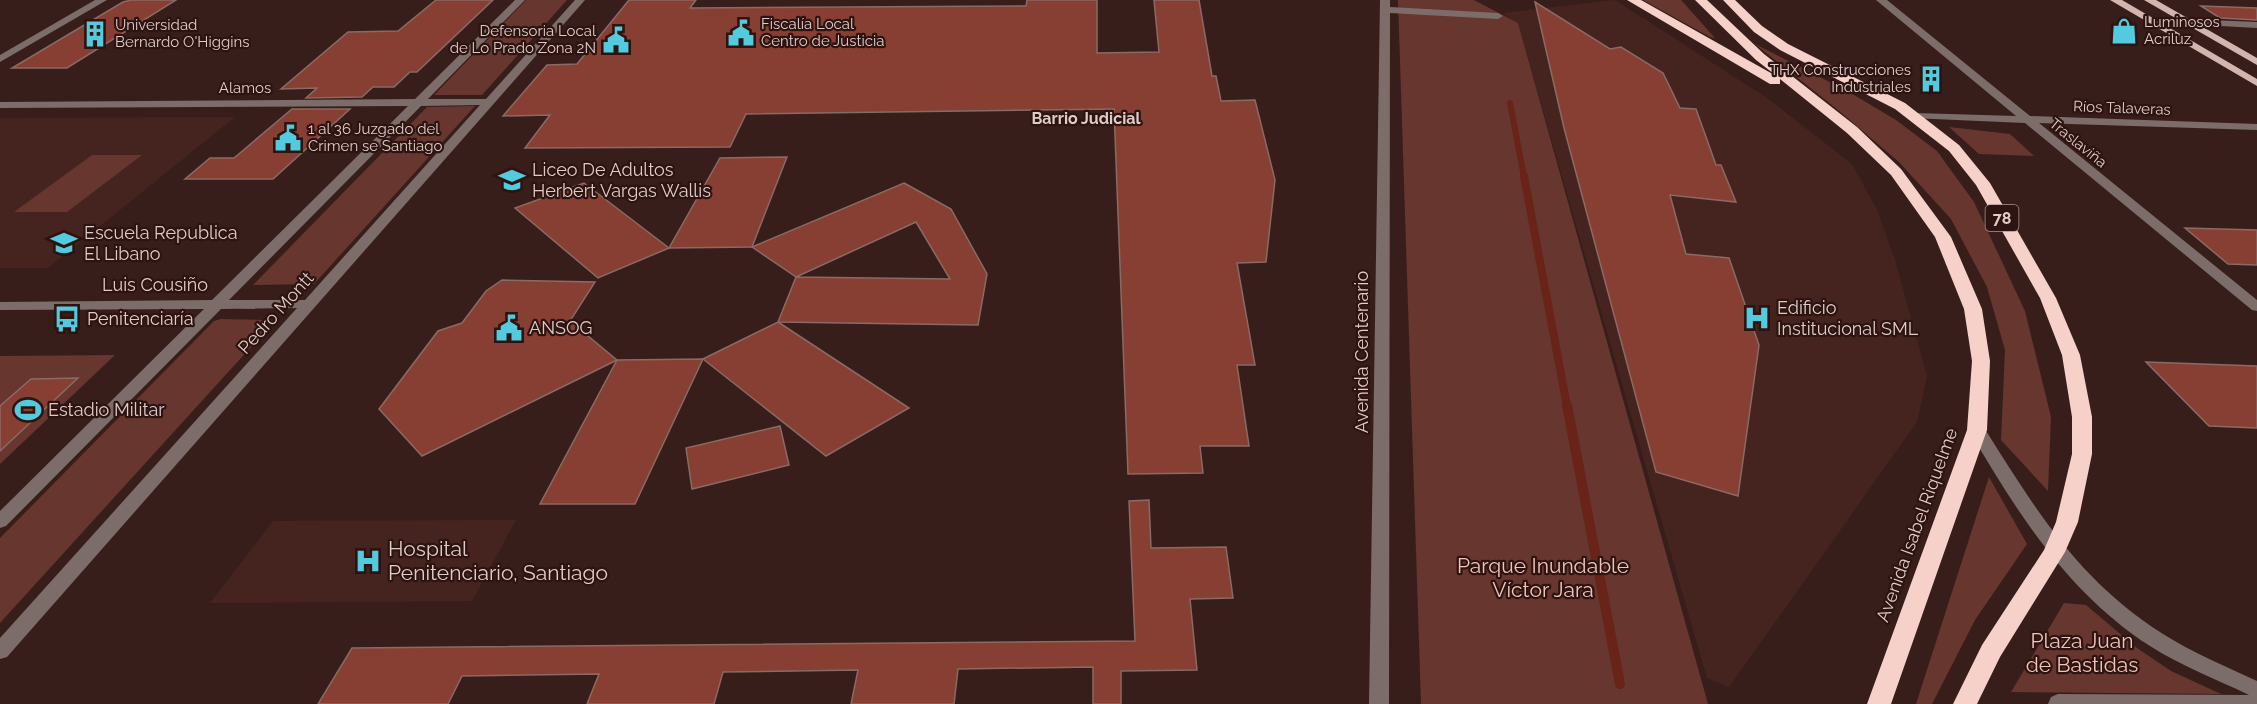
<svg xmlns="http://www.w3.org/2000/svg" width="2257" height="704" viewBox="0 0 2257 704" font-family="Raleway,sans-serif">
<rect width="100%" height="100%" fill="#381e1a"/>
<g fill="#45241f">
<polygon points="1615,0 1767,98 1852,164 1877,210 1895,260 1927,376 1917,422 1729,687 1707,678 1518,24 1503,13"/>
<polygon points="235,117 48,268 0,268 0,118"/>
<polygon points="516,520 472,601 210,603 273,521"/>
</g>
<g fill="#66362f">
<polygon points="526,0 567,0 482,95 434,95"/>
<polygon points="1398,0 1474,0 1518,23 1708,704 1421,704"/>
<polygon points="1643,0 1681,0 1715,38 1710,37"/>
<polygon points="1755,44 1849,92 1896,120 1937,151 1974,202 2025,311 2051,417 2048,491 2001,440 2005,350 1987,287 1951,219 1899,162 1838,110"/>
<polygon points="475,106 314,284 253,285 427,107"/>
<polygon points="1949,127 2010,134 2034,156 1979,154"/>
<polygon points="92,155 142,155 67,212 14,212"/>
<polygon points="221,319 272,320 271,325 0,623 0,538 214,321"/>
<polygon points="115,355 0,464 0,356"/>
<polygon points="1989,477 2027,544 1975,620 1932,704 1916,704"/>
<polygon points="2064,603 2086,605 2137,648 2171,671 2221,694 2011,692"/>
</g>
<g fill="none" stroke-linecap="round" stroke-linejoin="round">
<polyline stroke="#692319" stroke-width="6" points="1510,103 1524,177"/>
<polyline stroke="#692319" stroke-width="8" points="1524,176 1567,406"/>
<polyline stroke="#692319" stroke-width="10" points="1567,405 1620,684"/>
</g>
<g fill="#883f33" stroke="#8a6a64" stroke-width="1.5" fill-rule="evenodd">
<polygon points="131,0 176,0 67,68 12,68 123,2"/>
<polygon points="436,0 493,0 417,72 410,72 394,87 373,87 362,97 306,98 317,88 281,89 348,32 398,31"/>
<polygon points="629,0 696,0 690,8 1026,6 1027,0 1097,0 1097,53 1159,52 1154,0 1199,0 1212,76 1216,76 1221,101 1255,100 1275,180 1266,262 1237,263 1255,365 1237,365 1249,446 1200,446 1203,473 1128,474 1114,109 746,114 730,147 525,148 550,115 503,116 547,65 577,64"/>
<polygon points="1535,2 1610,49 1621,47 1663,73 1680,108 1696,109 1716,165 1721,165 1736,202 1670,195 1686,254 1729,258 1759,345 1738,496 1656,472 1564,128"/>
<polygon points="2201,6 2257,8 2257,20 2220,18"/>
<polygon points="292,109 350,109 273,179 185,179 210,158 234,158"/>
<polygon points="787,157 752,247 669,248 720,158"/>
<polygon points="584,183 669,248 598,278 515,208"/>
<path d="M904,183l47,26 36,65 -9,51 -200,-3 18,-45 -44,-30zM916,222l34,57 -154,-2z"/>
<polygon points="2185,228 2257,230 2257,265 2228,264"/>
<polygon points="502,280 595,282 570,321 617,360 422,456 379,409 438,331 462,323 486,291"/>
<polygon points="778,322 909,408 826,456 703,359"/>
<polygon points="703,359 635,504 540,504 617,360"/>
<polygon points="2146,362 2257,366 2257,428 2209,426"/>
<polygon points="78,378 0,451 0,406 31,379"/>
<polygon points="780,426 789,465 692,489 686,448"/>
<polygon points="1149,500 1151,548 1226,547 1233,598 1190,599 1197,670 1121,671 1121,704 1093,704 1093,667 958,669 954,704 851,704 858,670 723,672 714,704 587,704 599,674 462,676 448,704 318,704 352,648 1135,641 1129,501"/>
</g>
<g fill="none" stroke-linecap="round" stroke-linejoin="round">
<g fill="#7c6d6a" fill-rule="evenodd">
<polygon points="95,0 107,0 0,62 0,55"/>
<path d="M515,0h10l-97,99h58l89,-99h10l-578,657 -7,2v-21l297,-330 -76,1 -215,217 -6,2v-17l204,-202 -204,1v-8l212,-2 196,-194 -408,2v-6l415,-3zM480,105l-175,195h-76l192,-194z"/>
<polygon points="1380,0 1390,0 1390,7 1498,13 1503,16 1498,19 1390,13 1389,704 1369,704"/>
<polygon points="1876,0 1887,0 2030,116 2257,124 2257,130 2039,123 2257,300 2257,311 2252,310 2025,123 1911,118 1911,114 1915,113 2016,116"/>
<polygon points="2187,19 2257,22 2257,28 2184,24 2182,22"/>
<path d="M1977,425l6,1c53,84 94,153 180,208 30,19 62,32 94,47v23h-209l3,-7 7,-3 191,1c-33,-16 -68,-29 -99,-49 -82,-53 -133,-133 -181,-216z"/>
</g>
<g fill="#d2b5af" fill-rule="evenodd">
<polygon points="2110,0 2122,0 2257,79 2257,86"/>
<polygon points="2144,0 2156,0 2257,58 2257,65"/>
</g>
<g fill="#f5d1ca" fill-rule="evenodd">
<polygon points="1627,0 1641,0 1778,77 1756,60 1695,0 1707,0 1764,54 1857,127 1901,169 1951,237 1982,309 1990,361 1987,430 1891,704 1867,704 1967,430 1972,361 1964,309 1935,237 1891,175 1847,133 1780,79 1780,84 1770,84"/>
<polygon points="1723,0 1735,0 1762,26 1788,44 1905,103 1959,145 1990,183 2056,298 2080,355 2092,417 2092,454 2078,522 2065,552 2000,657 1977,704 1953,704 1982,645 2044,550 2056,522 2072,454 2072,417 2062,355 2040,298 1976,185 1949,151 1895,109 1780,50 1754,32"/>
</g>
</g>
<defs>
<g id="shop-bare" transform="scale(2.07)"><path d="M-5-2.5h2.3a2.7 3.5 0 0 1 5.4 0H5L5.5 6h-11ZM-1.5-2.5h3a1.5 2.3 0 0 0-3 0Z" fill="#54cade" stroke="#2d1410" stroke-width="2.5" paint-order="stroke"/></g>
<g id="civic-bare" transform="scale(2.07)"><path d="M-.6-6.5H3V-4.5H.6V-3L4-1V1h2V6H-6V1h2V-1L-.6-3ZM-1.2 2.5V6h2.4V2.5Z" fill="#54cade" stroke="#2d1410" stroke-width="2.5" paint-order="stroke"/></g>
<g id="building-bare" transform="scale(2.07)"><path d="M-4-6H4V6H1V3H-1V6H-4ZM-2.5-4.3h1.7v1.8h-1.7ZM.8-4.3h1.7v1.8H.8ZM-2.5-1h1.7V.8h-1.7ZM.8-1h1.7V.8H.8Z" fill="#54cade" stroke="#2d1410" stroke-width="2.5" paint-order="stroke"/></g>
<g id="school-bare" transform="scale(2.07)"><path d="M0-5L7-2L0 1L-7-2ZM-4 1L0 2.5L4 1V4Q0 6-4 4Z" fill="#54cade" stroke="#2d1410" stroke-width="2.5" paint-order="stroke"/></g>
<g id="hospital-bare" transform="scale(2.07)"><path d="M-5-5h3v3.5h4V-5h3V5h-3V1.5h-4V5h-3Z" fill="#54cade" stroke="#2d1410" stroke-width="2.5" paint-order="stroke"/></g>
<g id="bus-bare" transform="scale(2.07)"><path d="M-5-6H5V4H4V6H2V4H-2V6H-4V4H-5ZM-3.5-4V0h7V-4ZM-3.5 1.2v1.5H-2V1.2ZM2 1.2v1.5H3.5V1.2Z" fill="#54cade" stroke="#2d1410" stroke-width="2.5" paint-order="stroke"/></g>
<g id="stadium-bare" transform="scale(2.07)"><path d="M0-5a6.5 5 0 1 0 0 10a6.5 5 0 1 0 0-10ZM-3.5-1.8h7v3.6h-7Z" fill="#54cade" stroke="#2d1410" stroke-width="2.5" paint-order="stroke"/></g>
</defs>
<g fill-rule="evenodd">
<use href="#shop-bare" x="2124" y="31"/>
<use href="#civic-bare" x="741" y="33"/>
<use href="#building-bare" x="95" y="34"/>
<use href="#civic-bare" x="616" y="40"/>
<use href="#building-bare" x="1931" y="79"/>
<use href="#civic-bare" x="288" y="138"/>
<use href="#school-bare" x="512" y="180"/>
<use href="#school-bare" x="64" y="243"/>
<use href="#hospital-bare" x="1757" y="318"/>
<use href="#bus-bare" x="67" y="319"/>
<use href="#civic-bare" x="509" y="328"/>
<use href="#stadium-bare" x="28" y="410"/>
<use href="#hospital-bare" x="368" y="561"/>
</g>
<g text-anchor="middle" stroke-width="4.5" stroke-linejoin="round" paint-order="stroke">
<g font-size="15" fill="#dfccc9" stroke="#2d1410" text-anchor="start">
<text x="2144" y="27">Luminosos<tspan x="2144" dy="17">Acriluz</tspan></text>
<text x="761" y="29">Fiscalía Local<tspan x="761" dy="17">Centro de Justicia</tspan></text>
<text x="115" y="30">Universidad<tspan x="115" dy="17">Bernardo O'Higgins</tspan></text>
<text x="596" y="36" text-anchor="end">Defensoria Local<tspan x="596" dy="17">de Lo Prado Zona 2N</tspan></text>
<text x="1911" y="75" text-anchor="end">THX Construcciones<tspan x="1911" dy="17">Industriales</tspan></text>
<text x="308" y="134">1 al 36 Juzgado del<tspan x="308" dy="17">Crimen se Santiago</tspan></text>
</g>
<g font-size="15" fill="#dfccc9" stroke="#2d1410">
<text x="245" y="93">Alamos</text>
<text transform="translate(2122 108) rotate(2)" y="5">Ríos Talaveras</text>
<text transform="translate(2078 143) rotate(39)" y="5">Traslaviña</text>
</g>
<g font-size="16" font-weight="bold" fill="#dfccc9" stroke="#2d1410">
<text x="1086" y="124">Barrio Judicial</text>
</g>
<rect fill="#2d1410" stroke="#aa9592" stroke-width="1.5" x="1985.5" y="205" width="33" height="26" rx="4.5"/>
<g font-size="16" font-weight="bold" fill="#dfccc9">
<text x="2002" y="224">78</text>
</g>
<g font-size="18" fill="#dfccc9" stroke="#2d1410" text-anchor="start">
<text x="532" y="176">Liceo De Adultos<tspan x="532" dy="21">Herbert Vargas Wallis</tspan></text>
<text x="84" y="239">Escuela Republica<tspan x="84" dy="21">El Libano</tspan></text>
<text x="1777" y="314">Edificio<tspan x="1777" dy="21">Institucional SML</tspan></text>
<text x="87" y="325">Penitenciaría</text>
<text x="529" y="334">ANSOG</text>
<text x="48" y="416">Estadio Militar</text>
</g>
<g font-size="18" fill="#dfccc9" stroke="#2d1410">
<text x="155" y="291">Luis Cousiño</text>
<text transform="translate(276 313) rotate(-48)" y="6">Pedro Montt</text>
<text transform="translate(1362 352) rotate(-90)" y="6">Avenida Centenario</text>
<text transform="translate(1917 525) rotate(-70)" y="6">Avenida Isabel Riquelme</text>
</g>
<g font-size="21" fill="#dfccc9" stroke="#2d1410" text-anchor="start">
<text x="388" y="556">Hospital<tspan x="388" dy="24">Penitenciario, Santiago</tspan></text>
</g>
<g font-size="21" fill="#f0c3bb" stroke="#2d1410">
<text x="1543" y="573">Parque Inundable<tspan x="1543" dy="24">Víctor Jara</tspan></text>
<text x="2082" y="648">Plaza Juan<tspan x="2082" dy="24">de Bastidas</tspan></text>
</g>
</g>
</svg>
